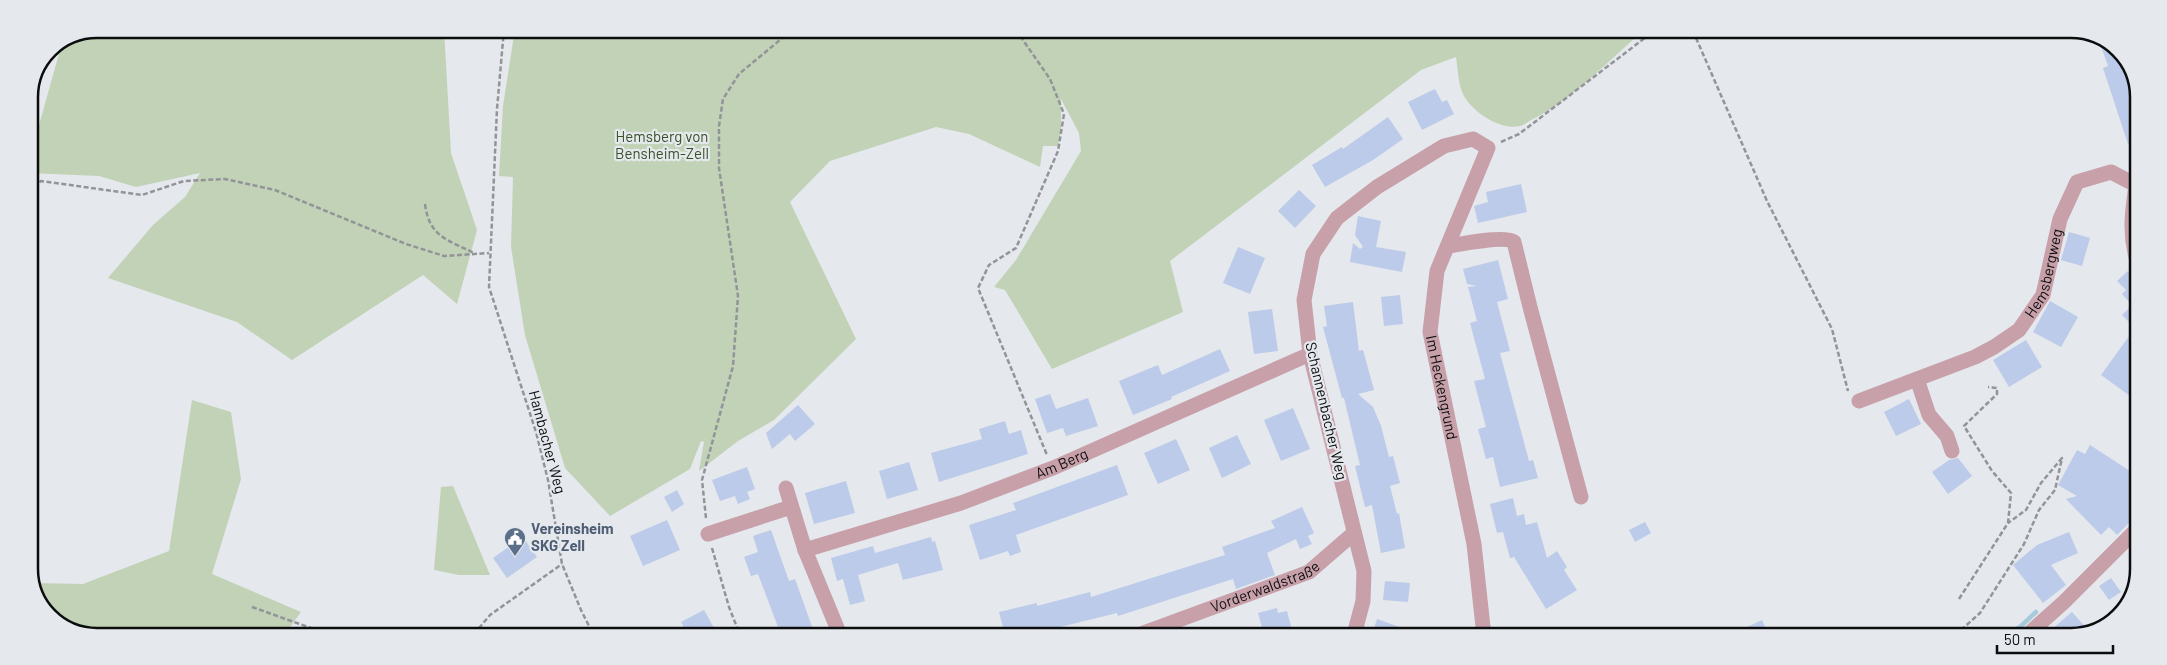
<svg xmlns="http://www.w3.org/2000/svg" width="2167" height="665" viewBox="0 0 2167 665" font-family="Barlow,sans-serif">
<rect width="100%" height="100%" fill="#e5e8ed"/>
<g fill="#c1d2b7">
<polygon points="97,29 444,29 451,153 477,230 457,304 423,275 292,360 237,322 108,278 153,225 185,197 200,173 136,187 99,176 29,173 29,161 62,43"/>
<path d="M515,29l1128,2c-35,30 -69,67 -110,88 -4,2 -9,6 -13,7 -20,5 -49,-15 -57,-32 -5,-10 -5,-25 -7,-37l-35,13 -251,191 13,51 -131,57 -47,-79 -11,-3 22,-27 65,-109 -2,-18 -18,-34v31l-3,16h-15l-3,21 -71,-33 -33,-7 -106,34 -40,41 66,137 -82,81 -36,21 -39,30 5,-29 -3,-1 -11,28 -80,47 -45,-48 -40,-133 -14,-88 2,-70 -14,-1 4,-70z"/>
<polygon points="192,400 231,412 241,479 212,574 301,612 285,634 79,634 45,613 33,583 83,584 169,551"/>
<polygon points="453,486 490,575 459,575 434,570 441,487"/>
</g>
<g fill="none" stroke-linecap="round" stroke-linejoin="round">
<polyline stroke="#a8cadd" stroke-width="4.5" points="2000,636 2020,627 2036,612"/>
</g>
<g fill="#bccbe9">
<polygon points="2098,38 2124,55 2138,92 2138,141 2128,144 2103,68 2108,66"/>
<polygon points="1435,89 1442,102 1447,100 1454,114 1422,130 1408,102"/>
<polygon points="1388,117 1403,139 1373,160 1325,187 1312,165 1342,147 1343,149"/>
<polygon points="1521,184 1527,212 1478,223 1474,206 1488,202 1486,192"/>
<polygon points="1299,190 1316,206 1295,228 1278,211"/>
<polygon points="1358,216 1381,221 1376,247 1406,252 1402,272 1350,262 1353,243 1360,249 1363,247 1355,235"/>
<polygon points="2069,232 2090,238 2082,266 2061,260"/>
<polygon points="1238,247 1265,258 1250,294 1223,283"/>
<polygon points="1498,260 1508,299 1497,302 1510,351 1500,353 1529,461 1533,460 1538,478 1500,487 1493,457 1486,459 1478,429 1486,427 1474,381 1485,379 1470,323 1477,321 1468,287 1477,286 1467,284 1463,269"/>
<polygon points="2128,271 2137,280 2137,389 2130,396 2101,375 2135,328 2122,315 2132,305 2122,294 2126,290 2117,281"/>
<polygon points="1400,295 1403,324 1384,326 1381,297"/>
<polygon points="2050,301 2078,317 2061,347 2033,332"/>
<polygon points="1353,302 1359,351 1363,350 1374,390 1358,394 1373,407 1381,426 1389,457 1393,456 1400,483 1390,486 1397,514 1399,513 1405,548 1381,553 1372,505 1365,507 1355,466 1360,465 1344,398 1342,398 1323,327 1327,326 1324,306"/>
<polygon points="1272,309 1278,351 1254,354 1248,312"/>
<polygon points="2026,340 2042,367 2009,387 1993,360"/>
<polygon points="1220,349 1230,371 1171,397 1172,399 1133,415 1119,381 1158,365 1162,375"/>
<polygon points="1050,394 1056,409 1088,398 1098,426 1066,436 1063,428 1047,433 1035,399"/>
<polygon points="1909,399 1921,424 1896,436 1884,412"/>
<polygon points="798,405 815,424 795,441 790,434 772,449 766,433"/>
<polygon points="1293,408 1310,449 1281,461 1264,420"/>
<polygon points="1005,421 1009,434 1021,430 1028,454 939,482 931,453 982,439 979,429"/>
<polygon points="1237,435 1251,464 1222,478 1209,448"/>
<polygon points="1176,439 1190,470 1158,484 1144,453"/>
<polygon points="2090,445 2136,475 2136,516 2117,535 2109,527 2101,535 2066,499 2077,496 2058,485 2077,450 2085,454"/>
<polygon points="1958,458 1972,476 1948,494 1932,472 1949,460"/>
<polygon points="909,462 918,490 887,499 879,471"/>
<polygon points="1117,465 1128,495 1016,535 1021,552 1010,556 1008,551 980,560 969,525 1016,510 1013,503"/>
<polygon points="747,467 755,489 747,492 750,499 738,504 735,496 720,501 712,480"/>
<polygon points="846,481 855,513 814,524 805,493"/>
<polygon points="677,490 684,504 672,512 664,497"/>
<polygon points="1513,498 1517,516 1524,514 1526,525 1537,522 1547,558 1557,551 1567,567 1564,570 1577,590 1546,609 1514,557 1510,558 1503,532 1497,533 1490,504"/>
<polygon points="1302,507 1314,533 1308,536 1312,544 1300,549 1296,539 1267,553 1275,575 1236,589 1233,579 1118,616 1117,613 1044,631 1045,635 1005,635 999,612 1037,603 1037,606 1090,592 1091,597 1225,555 1222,547 1275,528 1271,521"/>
<polygon points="667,520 680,550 643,566 630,536"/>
<polygon points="1645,522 1651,533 1635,542 1629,530"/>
<polygon points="771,530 789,581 795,579 815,635 781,635 758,574 751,576 744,557 758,552 753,536"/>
<polygon points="2069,532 2078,553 2051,565 2066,585 2043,603 2013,565 2037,545"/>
<polygon points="523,537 537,557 507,578 493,558"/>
<polygon points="931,537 932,542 935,541 943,570 903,580 898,563 858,575 865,601 850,605 843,579 837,581 831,558 873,546 875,553"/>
<polygon points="2111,578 2121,592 2109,600 2099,586"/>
<polygon points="1385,581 1410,583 1408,602 1383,600"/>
<polygon points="1277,608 1278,613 1287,611 1292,630 1264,635 1258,613"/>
<polygon points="704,610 718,635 688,635 681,622"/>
<polygon points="2072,612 2088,630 2071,636 2044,636"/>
<polygon points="1377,619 1419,634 1419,635 1372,635"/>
<polygon points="1762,620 1769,636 1728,636"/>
</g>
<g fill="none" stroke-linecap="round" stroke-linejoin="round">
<g stroke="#929498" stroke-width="2.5" stroke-dasharray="5 2.5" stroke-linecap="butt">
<polyline points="504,29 497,109 489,287 536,432 548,480 562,564 581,610 593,634"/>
<polyline points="1016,30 1050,79 1064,114 1058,151 1016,248 989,265 978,288 1047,455"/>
<polyline points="1693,31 1767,201 1832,329 1848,391"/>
<polyline points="1501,142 1519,134 1654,31"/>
<polyline points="29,193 41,181 142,195 184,181 225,179 275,190 406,244 444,256 489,253"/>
<path d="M425,204c4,33 23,36 49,49"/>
<polyline points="706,518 702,480 733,366 738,296 719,168 719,126 723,99 739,74 792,30"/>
<polyline points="712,548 729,607 740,635"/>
<polyline points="1959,599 2008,523 2011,493 1992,471 1964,426 1997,394 1997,388 1988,387"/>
<polyline points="252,607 311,628 311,634"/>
<polyline points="1961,630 1980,613 2024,544 2039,510 2055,490 2062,458 2041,483 2026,510 2008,523"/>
<polyline points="474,634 490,615 562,564"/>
</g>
<g stroke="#c7a0a9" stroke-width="15">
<path d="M1448,246c13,-2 57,-11 66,-4l16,65 51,190"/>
<polyline points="1917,379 1929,415 1947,436 1952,451"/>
<path id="s1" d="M1859,401l116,-44 19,-10 25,-17 24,-35 17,-76 17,-37 34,-10 25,13c-4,28 -7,48 1,76"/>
<polyline points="786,488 805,550 840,635"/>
<polyline points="708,534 791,507"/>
<path id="s2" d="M805,550l156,-47 92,-35 257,-114"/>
<path id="s3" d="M1138,635l171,-63 45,-39"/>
<path id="s4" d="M1354,635l9,-34 1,-30 -54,-217 -6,-54 9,-46 24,-36 40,-31 67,-41 29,-7 15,9 -51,123 -7,61 44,212 10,92"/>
<polyline points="2026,636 2064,602 2136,530"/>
</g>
</g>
<defs>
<g id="civic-pin" transform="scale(1.125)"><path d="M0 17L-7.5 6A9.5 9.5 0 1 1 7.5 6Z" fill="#5c6f8a" stroke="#e5e8ed"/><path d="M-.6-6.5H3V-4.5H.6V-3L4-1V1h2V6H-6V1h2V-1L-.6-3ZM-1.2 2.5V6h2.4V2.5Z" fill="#fff"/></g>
</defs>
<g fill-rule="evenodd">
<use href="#civic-pin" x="515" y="538"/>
</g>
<g text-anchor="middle" stroke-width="4.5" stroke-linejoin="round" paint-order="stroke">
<g font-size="15" fill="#375024" stroke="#e5e8ed">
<text x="662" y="142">Hemsberg von<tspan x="662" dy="17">Bensheim-Zell</tspan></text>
</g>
<g font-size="15" fill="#0c0d0f" stroke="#e5e8ed">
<text dy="5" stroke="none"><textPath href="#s1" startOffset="239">Hemsbergweg</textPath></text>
<text dy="5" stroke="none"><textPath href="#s4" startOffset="861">Im Heckengrund</textPath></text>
<text transform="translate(1326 411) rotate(77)" y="5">Schannenbacher Weg</text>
<text transform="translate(547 442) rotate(75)" y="5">Hambacher Weg</text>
<text dy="5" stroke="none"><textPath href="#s2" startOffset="271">Am Berg</textPath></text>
<text dy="5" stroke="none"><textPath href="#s3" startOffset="136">Vorderwaldstraße</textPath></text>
</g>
<g font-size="15" font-weight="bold" fill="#4e5e75" stroke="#e5e8ed" text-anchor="start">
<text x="531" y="534">Vereinsheim<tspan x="531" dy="17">SKG Zell</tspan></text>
</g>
</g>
<path d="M0 0H2167V665H0ZM97 38H2071A59 59 0 0 1 2130 97V569A59 59 0 0 1 2071 628H97A59 59 0 0 1 38 569V97A59 59 0 0 1 97 38Z" fill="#e5e8ed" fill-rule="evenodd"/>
<path fill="none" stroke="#0c0d0f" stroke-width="2.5" d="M97 38H2071A59 59 0 0 1 2130 97V569A59 59 0 0 1 2071 628H97A59 59 0 0 1 38 569V97A59 59 0 0 1 97 38Z"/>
<path d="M1997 645v8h116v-8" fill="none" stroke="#0c0d0f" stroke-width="2.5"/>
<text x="2004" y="645" font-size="15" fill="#0c0d0f" stroke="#e5e8ed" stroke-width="4" paint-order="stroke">50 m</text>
</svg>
